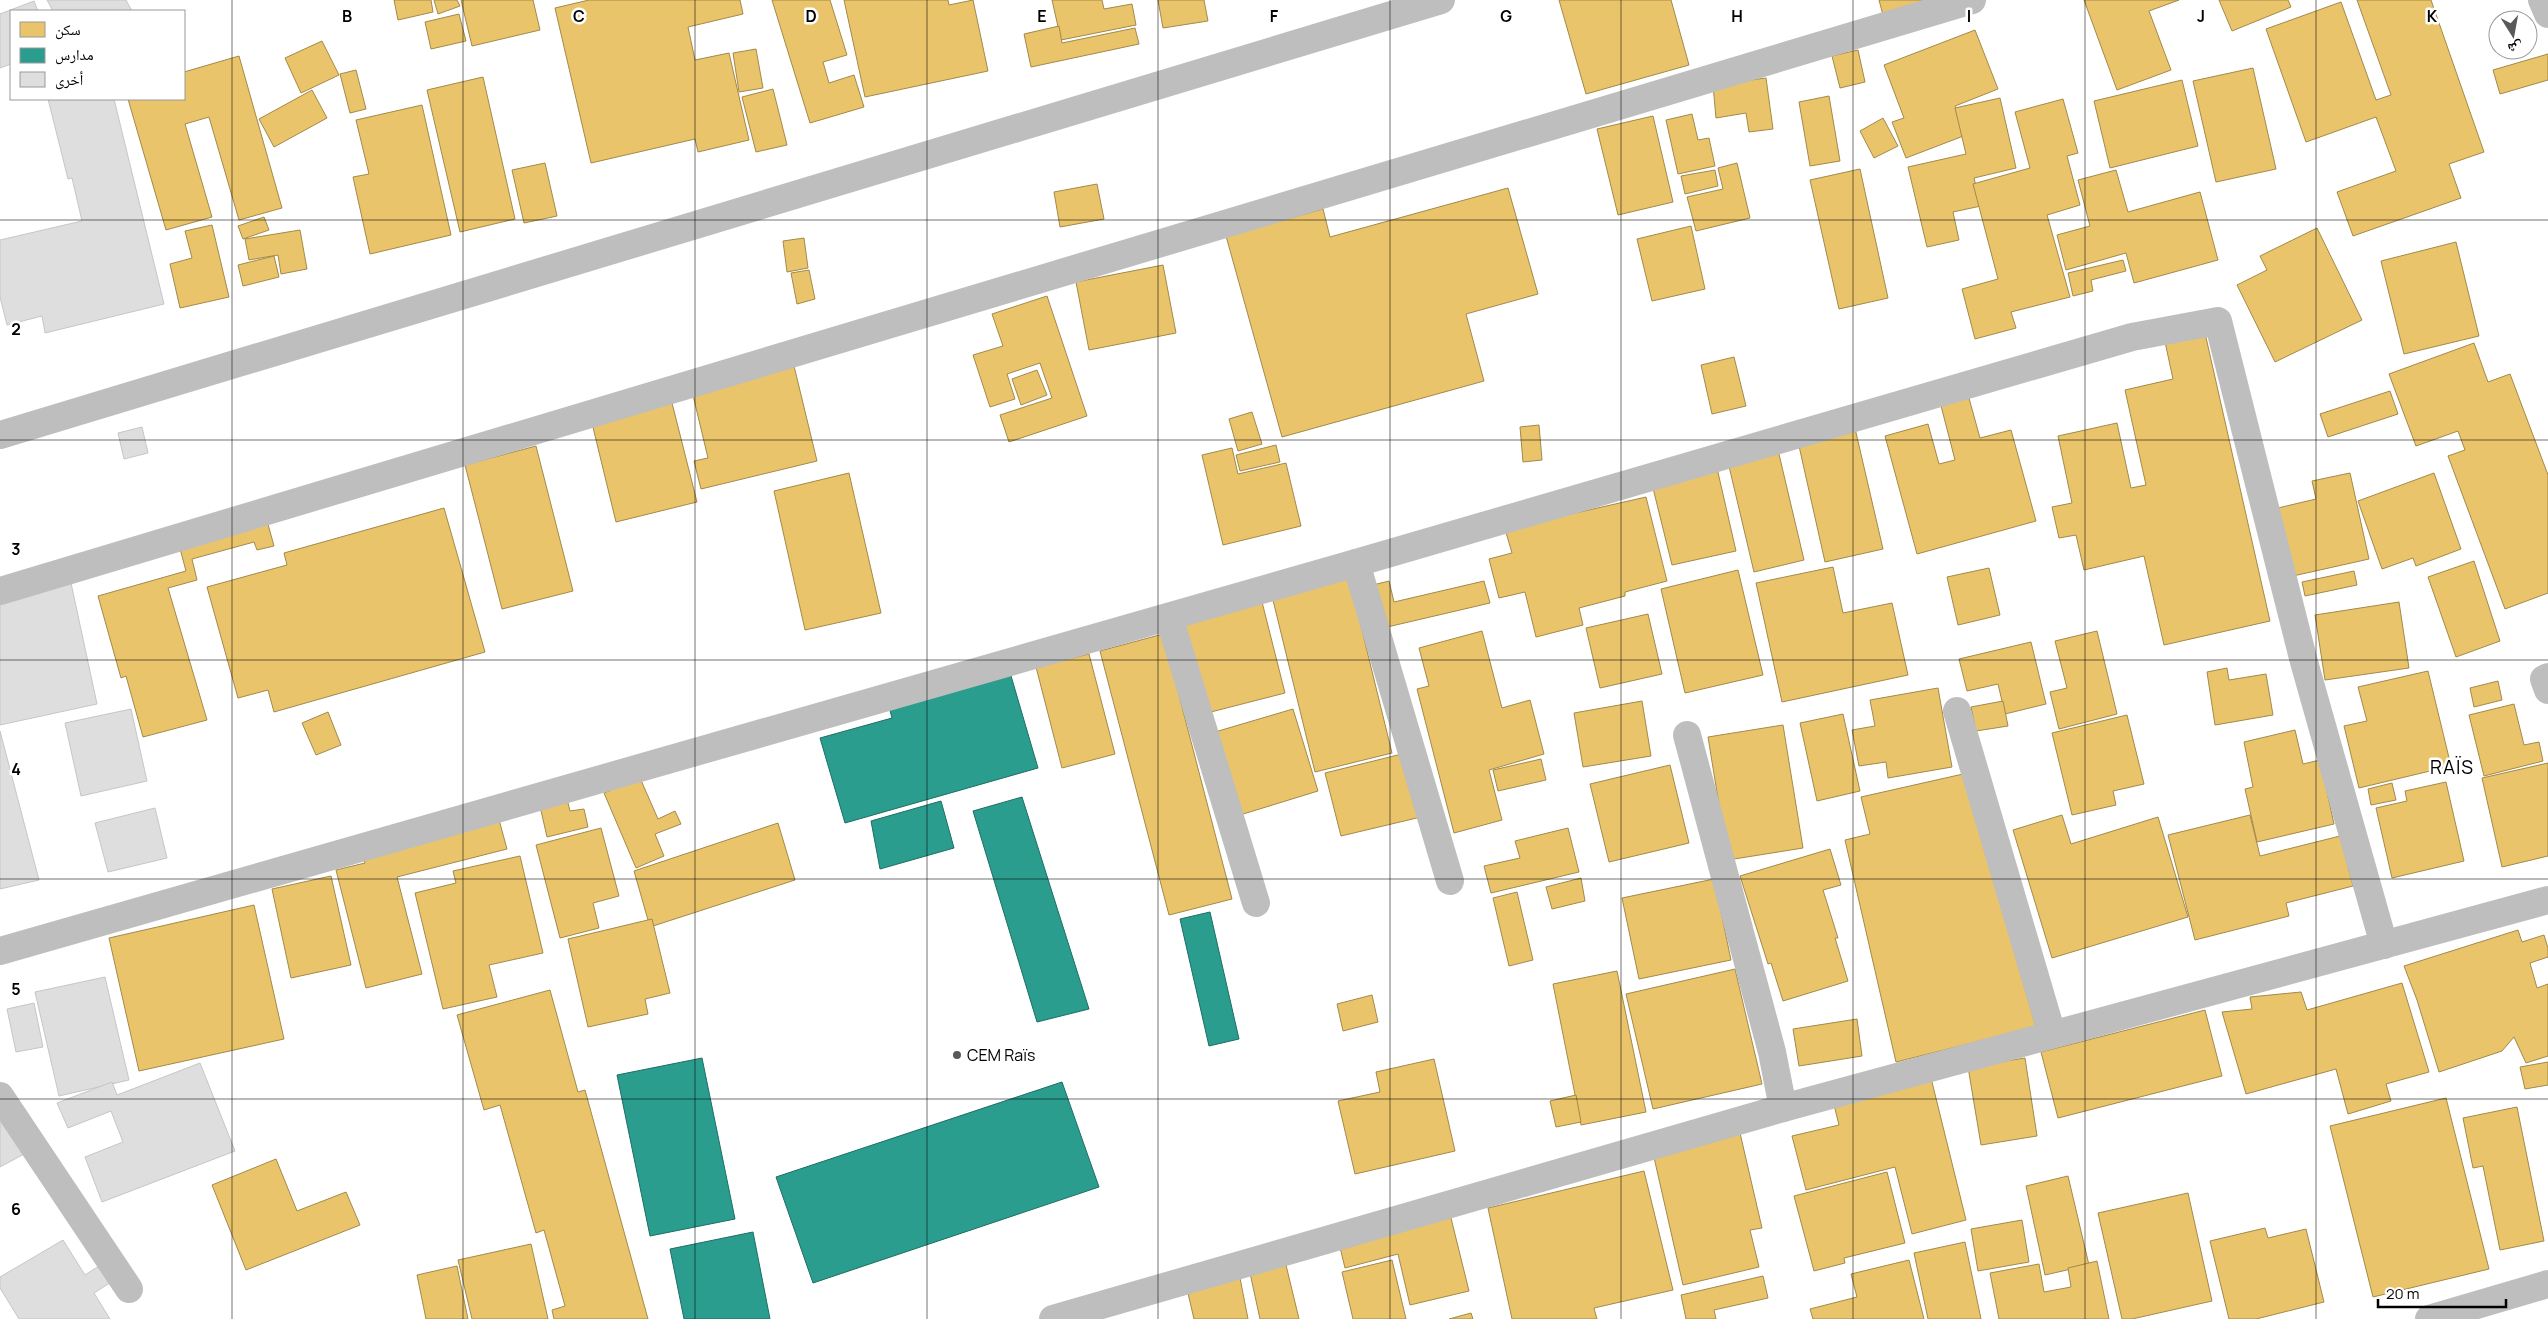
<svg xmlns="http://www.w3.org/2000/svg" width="2548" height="1319" viewBox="0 0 2548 1319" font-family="Manrope,'Noto Naskh Arabic',sans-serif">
<rect width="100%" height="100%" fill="#fff"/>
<g fill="#e9c46a" stroke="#a3894a">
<polygon points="394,0 431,0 433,12 398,20"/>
<polygon points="434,0 457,0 460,6 438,14"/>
<polygon points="461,0 533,0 540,30 472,46"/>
<polygon points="589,0 740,0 743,14 688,27 695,60 729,53 749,140 698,152 695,139 591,163 555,8"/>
<polygon points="772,0 830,0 847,55 823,62 829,83 854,75 864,107 810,123"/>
<polygon points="844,0 948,0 949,5 973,0 988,71 865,97"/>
<polygon points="1052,0 1102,0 1104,9 1132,4 1136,25 1061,40"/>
<polygon points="1158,0 1204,0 1208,21 1163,28"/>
<polygon points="1559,0 1671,0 1689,65 1586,94"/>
<polygon points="1879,0 1957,0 1884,19"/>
<polygon points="2084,0 2179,0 2149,11 2171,70 2117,90"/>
<polygon points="2219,0 2288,0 2291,7 2232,31"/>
<polygon points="2357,0 2431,0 2484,152 2449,164 2461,198 2353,236 2337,192 2396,171 2376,117 2306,142 2266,29 2341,2 2376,100 2391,95"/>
<polygon points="459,14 466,41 431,49 425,22"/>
<polygon points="1059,26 1062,43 1135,28 1139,44 1031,67 1024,34"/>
<polygon points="1975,30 1998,89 1955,106 1966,135 1906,158 1892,122 1904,118 1884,65"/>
<polygon points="322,41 339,75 301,93 285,58"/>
<polygon points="756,49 763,88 739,92 733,53"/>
<polygon points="1858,50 1865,82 1840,88 1832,56"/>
<polygon points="2548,54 2548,80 2500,94 2493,70"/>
<polygon points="239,56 282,208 239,220 209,117 185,124 212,217 166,230 128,99 184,99 184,72"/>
<polygon points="2253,68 2276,169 2216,182 2193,81"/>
<polygon points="356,70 366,109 350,113 340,74"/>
<polygon points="483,77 515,219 460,232 427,90"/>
<polygon points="1766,78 1773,129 1749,132 1746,113 1716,118 1713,85"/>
<polygon points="2182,80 2198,146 2110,168 2094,101"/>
<polygon points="773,89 787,145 756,152 742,97"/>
<polygon points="312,90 327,118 274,147 259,119"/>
<polygon points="1829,96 1840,161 1810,166 1799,102"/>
<polygon points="2000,98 2016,168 1974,178 1981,206 1953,212 1959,240 1927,247 1908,167 1966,154 1955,108"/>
<polygon points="2063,99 2078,153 2067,156 2080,205 2047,215 2070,297 2011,312 2016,328 1975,339 1962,289 1998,279 1973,184 2030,168 2015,112"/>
<polygon points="422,105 451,235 370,254 353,177 369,174 356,120"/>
<polygon points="1692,114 1698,140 1709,138 1715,166 1678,174 1666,120"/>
<polygon points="1653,116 1673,202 1618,215 1597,129"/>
<polygon points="1883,118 1898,146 1874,158 1860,131"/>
<polygon points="545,163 557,216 524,223 512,170"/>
<polygon points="1737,163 1750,218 1696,231 1687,197 1723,189 1718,168"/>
<polygon points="1860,169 1888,298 1839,309 1810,180"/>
<polygon points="1715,170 1718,186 1685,194 1681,176"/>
<polygon points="2116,170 2128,212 2200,192 2218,260 2134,283 2126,253 2066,270 2057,235 2090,226 2078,180"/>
<polygon points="1097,184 1104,219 1060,227 1054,192"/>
<polygon points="1508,188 1538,294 1466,314 1484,381 1282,437 1226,236 1323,209 1330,237"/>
<polygon points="264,217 269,230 243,239 238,226"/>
<polygon points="212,225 229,297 180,308 170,264 192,258 185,231"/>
<polygon points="1691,226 1705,289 1652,301 1637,239"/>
<polygon points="2317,228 2362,320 2275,362 2237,285 2267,270 2260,256"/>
<polygon points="300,230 307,269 281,274 278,255 249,260 245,239"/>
<polygon points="804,238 808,268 787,272 783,241"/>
<polygon points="2456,242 2479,336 2404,354 2381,261"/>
<polygon points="274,256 279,277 243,286 238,265"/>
<polygon points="2123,260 2126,271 2091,280 2093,291 2073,296 2068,273"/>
<polygon points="1163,265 1176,333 1089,350 1076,282"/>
<polygon points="809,270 815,299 797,304 791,273"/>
<polygon points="1047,296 1087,416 1009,442 1000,415 1052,398 1040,363 1007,374 1015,399 990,407 973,355 1003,346 992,314"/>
<polygon points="2205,333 2270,621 2164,645 2144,556 2084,570 2076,535 2059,538 2052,507 2072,503 2058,436 2117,423 2131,488 2146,485 2125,390 2173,379 2165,342"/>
<polygon points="2474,343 2488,382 2510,374 2548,475 2548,593 2505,609 2448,456 2465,450 2458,431 2416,446 2389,374"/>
<polygon points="1734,357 1746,406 1712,414 1701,365"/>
<polygon points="794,366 817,461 701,489 694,461 708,458 692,391"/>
<polygon points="1037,370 1047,395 1021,405 1012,379"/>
<polygon points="1967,391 1980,438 2011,430 2036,521 1917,554 1885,436 1928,424 1939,464 1955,460 1939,398"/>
<polygon points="2390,391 2398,414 2328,437 2320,414"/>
<polygon points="670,395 697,502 616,522 590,415"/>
<polygon points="1252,412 1262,444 1238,451 1229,419"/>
<polygon points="1854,424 1883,549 1825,562 1797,437"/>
<polygon points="1539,425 1542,460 1523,462 1520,427"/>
<polygon points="1276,445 1280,462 1240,471 1236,455"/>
<polygon points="536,446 573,591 502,609 465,465"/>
<polygon points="1232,448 1238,474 1286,463 1301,526 1223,545 1202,455"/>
<polygon points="1778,450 1804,560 1754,572 1728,462"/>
<polygon points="1717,468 1736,551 1672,565 1652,484"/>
<polygon points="849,473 881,613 805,630 774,491"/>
<polygon points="2350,473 2369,559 2293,576 2278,508 2316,499 2312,481"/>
<polygon points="2434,473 2461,549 2416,566 2413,558 2382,569 2358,501"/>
<polygon points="1646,497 1667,581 1625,592 1625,596 1579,608 1583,625 1536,637 1525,592 1499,598 1489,559 1512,553 1505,529"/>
<polygon points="444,508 485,652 274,712 268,690 238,698 207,587 287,565 284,553"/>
<polygon points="266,517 274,546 257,550 254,542 192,559 197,580 168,588 207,720 143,737 126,676 121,678 98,596 186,571 178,541"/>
<polygon points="2474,561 2500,641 2456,657 2428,577"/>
<polygon points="1833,567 1843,613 1892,603 1908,675 1782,702 1756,583"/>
<polygon points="1989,568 2000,615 1958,625 1947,577"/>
<polygon points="1738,570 1763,675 1685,693 1661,589"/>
<polygon points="2354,571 2357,585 2305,596 2302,582"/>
<polygon points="1348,573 1392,753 1315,772 1271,592"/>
<polygon points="1389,581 1394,602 1484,581 1490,603 1383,628 1373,585"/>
<polygon points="1261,598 1285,693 1207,713 1183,618"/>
<polygon points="2399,602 2409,668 2325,680 2315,615"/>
<polygon points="1648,614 1662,674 1600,688 1586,628"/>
<polygon points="1482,631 1502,708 1530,700 1544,754 1489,770 1502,820 1454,833 1417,689 1429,686 1419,648"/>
<polygon points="2097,631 2117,714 2059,729 2050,692 2067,688 2055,641"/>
<polygon points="1163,634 1232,899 1169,915 1100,651"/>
<polygon points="2031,642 2046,704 2005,714 1998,684 1967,691 1959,659"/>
<polygon points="1089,654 1115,754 1062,768 1036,667"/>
<polygon points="2227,668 2229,680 2266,674 2273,715 2215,725 2207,672"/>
<polygon points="2428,671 2451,766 2359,788 2344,726 2367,721 2358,687"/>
<polygon points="2498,681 2502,700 2474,707 2470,688"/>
<polygon points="1938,688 1952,767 1888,778 1886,762 1859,766 1852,730 1875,726 1870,700"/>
<polygon points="1642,701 1651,756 1583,767 1574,713"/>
<polygon points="2003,701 2008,726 1976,731 1971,707"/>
<polygon points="2514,704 2524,745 2539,742 2543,761 2484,776 2469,715"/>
<polygon points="1293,709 1318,791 1240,815 1215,732"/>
<polygon points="328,712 341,745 316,755 302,723"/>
<polygon points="1843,714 1860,791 1817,801 1800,723"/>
<polygon points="2127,715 2144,784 2113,791 2116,805 2072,815 2052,733"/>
<polygon points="1783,725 1803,848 1728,860 1708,737"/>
<polygon points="2295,730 2303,764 2320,760 2334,824 2257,842 2245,789 2253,787 2244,742"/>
<polygon points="1406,753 1421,817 1341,836 1325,773"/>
<polygon points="1541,759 1546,780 1498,791 1493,770"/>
<polygon points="2548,763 2548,856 2502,867 2482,778"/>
<polygon points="1670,765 1689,843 1609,862 1590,784"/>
<polygon points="1963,774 2036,1027 1896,1062 1845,840 1870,834 1861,797"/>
<polygon points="640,778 658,819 675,811 681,824 655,834 664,856 636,868 604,793"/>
<polygon points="2446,782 2464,861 2392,878 2376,808 2407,801 2405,791"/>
<polygon points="2392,783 2396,800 2371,805 2368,789"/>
<polygon points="567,799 570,811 584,809 588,827 547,837 540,806"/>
<polygon points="2062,815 2071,844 2158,817 2188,917 2052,958 2013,830"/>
<polygon points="2250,815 2260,856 2340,836 2353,886 2286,903 2289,916 2195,940 2168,835"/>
<polygon points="498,816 507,849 397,877 422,974 366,988 336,870 365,863 362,850"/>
<polygon points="778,823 795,880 650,927 634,871"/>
<polygon points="601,828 619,896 593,903 599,928 560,938 536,845"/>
<polygon points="1568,828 1579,872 1491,893 1484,866 1520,858 1515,841"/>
<polygon points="1830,849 1841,885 1823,890 1838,938 1835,938 1848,981 1783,1001 1771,963 1768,964 1740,876"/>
<polygon points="520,856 543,953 489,965 497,997 443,1009 415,893 456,883 453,871"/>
<polygon points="331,876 351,965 291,978 272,889"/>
<polygon points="1581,878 1585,901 1552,909 1546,887"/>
<polygon points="1714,879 1731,960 1639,979 1622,898"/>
<polygon points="1517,892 1533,960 1509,966 1493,898"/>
<polygon points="254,905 284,1039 139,1071 109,938"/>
<polygon points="652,919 670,993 645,999 648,1014 588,1027 568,939"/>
<polygon points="2518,930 2522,942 2544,935 2548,948 2548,957 2530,963 2537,988 2548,984 2548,1056 2526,1063 2514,1037 2502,1051 2439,1072 2417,1000 2404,966"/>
<polygon points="1735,969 1762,1084 1653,1109 1626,994"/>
<polygon points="1617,971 1646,1112 1581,1125 1553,984"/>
<polygon points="2402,983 2429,1072 2386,1084 2391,1101 2348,1114 2336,1069 2246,1094 2222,1012 2252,1009 2250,997 2301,992 2307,1010"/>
<polygon points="550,990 578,1092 585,1090 648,1319 554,1319 552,1310 565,1306 544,1230 536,1233 500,1105 484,1110 457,1015"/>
<polygon points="1372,995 1378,1022 1343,1031 1337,1004"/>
<polygon points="2205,1010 2222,1076 2058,1118 2041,1052"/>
<polygon points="1857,1019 1862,1056 1799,1066 1793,1029"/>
<polygon points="2025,1058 2037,1136 1981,1145 1968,1067"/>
<polygon points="1434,1059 1455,1151 1355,1174 1338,1101 1380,1092 1376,1072"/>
<polygon points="2548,1062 2548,1085 2525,1089 2520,1067"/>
<polygon points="1930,1074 1966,1220 1912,1234 1895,1167 1806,1190 1792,1136 1839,1125 1832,1097"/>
<polygon points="1576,1095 1581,1122 1556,1127 1550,1101"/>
<polygon points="2446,1098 2489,1269 2373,1297 2330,1126"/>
<polygon points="2517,1107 2544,1241 2500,1250 2483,1166 2473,1168 2463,1118"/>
<polygon points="1740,1133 1762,1228 1750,1230 1759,1267 1683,1285 1653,1153"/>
<polygon points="276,1159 297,1211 346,1192 360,1225 246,1270 212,1185"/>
<polygon points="1644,1171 1673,1290 1594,1308 1597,1319 1512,1319 1488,1208"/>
<polygon points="1887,1172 1905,1243 1844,1258 1845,1263 1814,1271 1794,1196"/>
<polygon points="2068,1176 2089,1265 2045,1275 2026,1186"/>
<polygon points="2188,1193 2212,1301 2132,1319 2122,1319 2098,1213"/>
<polygon points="1450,1214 1469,1291 1410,1305 1398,1254 1345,1268 1338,1239"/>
<polygon points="2022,1220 2029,1262 1978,1271 1971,1229"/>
<polygon points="2265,1228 2268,1238 2306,1229 2324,1302 2256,1319 2229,1319 2210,1241"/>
<polygon points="1965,1242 1981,1319 1928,1319 1914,1253"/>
<polygon points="531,1244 548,1319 472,1319 458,1260"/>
<polygon points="1392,1260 1406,1319 1353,1319 1342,1272"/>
<polygon points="1909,1260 1924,1319 1813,1319 1810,1309 1857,1297 1851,1274"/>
<polygon points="2097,1261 2109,1319 1999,1319 1990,1273 2039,1264 2044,1292 2071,1287 2068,1268"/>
<polygon points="1286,1265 1299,1319 1260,1319 1250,1273"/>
<polygon points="457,1266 468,1319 426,1319 417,1275"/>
<polygon points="1763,1276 1768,1298 1714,1310 1716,1319 1686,1319 1681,1295"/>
<polygon points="1240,1278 1248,1319 1194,1319 1187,1289"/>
<polygon points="1471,1313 1473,1319 1449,1319"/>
</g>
<g fill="#2a9d8f" stroke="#1d6e64">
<polygon points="1009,669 1038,768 845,823 820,738 892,718 888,703"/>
<polygon points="1022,797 1089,1009 1037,1022 973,811"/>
<polygon points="941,801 954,848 880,869 871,821"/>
<polygon points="1210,912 1239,1039 1209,1046 1180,919"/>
<polygon points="702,1058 735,1219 650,1236 617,1075"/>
<polygon points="1062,1082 1099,1187 813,1283 776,1177"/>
<polygon points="753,1232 770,1319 684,1319 670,1249"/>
</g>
<g fill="#dedede" stroke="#c6c6c6">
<polygon points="47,0 126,0 132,11 53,11"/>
<polygon points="34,1 38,11 11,11 11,64 0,68 0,14"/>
<polygon points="48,99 114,99 164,304 45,333 42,316 7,325 0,297 0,240 82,221 72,178 68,179"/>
<polygon points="142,427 148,453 124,459 118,433"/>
<polygon points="71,583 97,704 0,725 0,598"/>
<polygon points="131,709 147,781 81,796 65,723"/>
<polygon points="0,731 39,880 0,889"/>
<polygon points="155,808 167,858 108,872 95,823"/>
<polygon points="105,977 129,1080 59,1096 35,992"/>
<polygon points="34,1003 43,1047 16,1052 7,1009"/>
<polygon points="200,1063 235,1151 102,1202 85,1157 123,1142 111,1111 68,1128 57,1103 112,1082 117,1095"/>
<polygon points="0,1104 26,1153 0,1167"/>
<polygon points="63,1240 85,1275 105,1262 116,1279 94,1293 110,1319 19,1319 0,1288 0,1277"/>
</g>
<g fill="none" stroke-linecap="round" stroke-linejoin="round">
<g stroke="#bebebe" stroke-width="28">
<polyline points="2542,0 2548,14"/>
<polyline points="0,435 1441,0"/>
<polyline points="1356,563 1450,881"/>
<polyline points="0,591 1972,0"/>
<polyline points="1169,617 1256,903"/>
<polyline points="2548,677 2544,679 2548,690"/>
<polyline points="1957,711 2052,1034"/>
<polyline points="1687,735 1772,1052 1783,1108"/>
<polyline points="0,951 1356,563 2132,337 2218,321 2304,662 2384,945"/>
<polyline points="0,1096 129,1289"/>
<polyline points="1053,1319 1783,1108 2548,900"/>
<polyline points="2429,1319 2548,1284"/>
</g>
</g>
<path fill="none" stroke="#000" stroke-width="1" stroke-opacity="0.55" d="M232,0v1319M463,0v1319M695,0v1319M927,0v1319M1158,0v1319M1390,0v1319M1621,0v1319M1853,0v1319M2085,0v1319M2316,0v1319M0,220h2548M0,440h2548M0,660h2548M0,879h2548M0,1099h2548"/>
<circle fill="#595959" stroke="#fff" stroke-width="2" cx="957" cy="1055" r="5"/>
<g text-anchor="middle" stroke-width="5" stroke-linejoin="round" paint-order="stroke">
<g font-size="16" fill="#000" stroke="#fff" text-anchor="start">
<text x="967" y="1061">CEM Raïs</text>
</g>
<g font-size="19" letter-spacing="1" fill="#000" stroke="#fff">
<text x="2452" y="774">RAÏS</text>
</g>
</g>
<g font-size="16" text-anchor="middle" font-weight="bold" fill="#000" stroke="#fff" stroke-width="5" stroke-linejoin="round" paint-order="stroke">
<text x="347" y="22">B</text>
<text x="579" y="22">C</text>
<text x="811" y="22">D</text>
<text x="1042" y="22">E</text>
<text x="1274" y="22">F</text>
<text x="1506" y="22">G</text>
<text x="1737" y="22">H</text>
<text x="1969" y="22">I</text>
<text x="2201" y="22">J</text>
<text x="2432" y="22">K</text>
<text x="16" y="335">2</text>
<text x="16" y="555">3</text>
<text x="16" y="775">4</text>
<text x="16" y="995">5</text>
<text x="16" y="1215">6</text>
</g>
<rect x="10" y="10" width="175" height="90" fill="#ffffff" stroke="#999999"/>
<rect x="20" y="22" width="25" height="15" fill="#e9c46a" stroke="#999999"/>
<text x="55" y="35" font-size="15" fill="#000000">سكن</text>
<rect x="20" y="48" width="25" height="15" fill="#2a9d8f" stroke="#999999"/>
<text x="55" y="60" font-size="15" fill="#000000">مدارس</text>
<rect x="20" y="72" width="25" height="15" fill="#dedede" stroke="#999999"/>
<text x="55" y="85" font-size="15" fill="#000000">أخرى</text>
<g transform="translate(2513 35) rotate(169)"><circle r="24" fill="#ffffff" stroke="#999999"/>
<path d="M0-4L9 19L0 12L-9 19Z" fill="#595959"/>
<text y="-8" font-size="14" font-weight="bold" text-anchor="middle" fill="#000000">ش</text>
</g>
<path d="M2378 1299v8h128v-8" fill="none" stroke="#000000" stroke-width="2.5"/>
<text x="2386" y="1299" font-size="15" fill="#000000" stroke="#ffffff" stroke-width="4" paint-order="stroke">20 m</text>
</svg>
